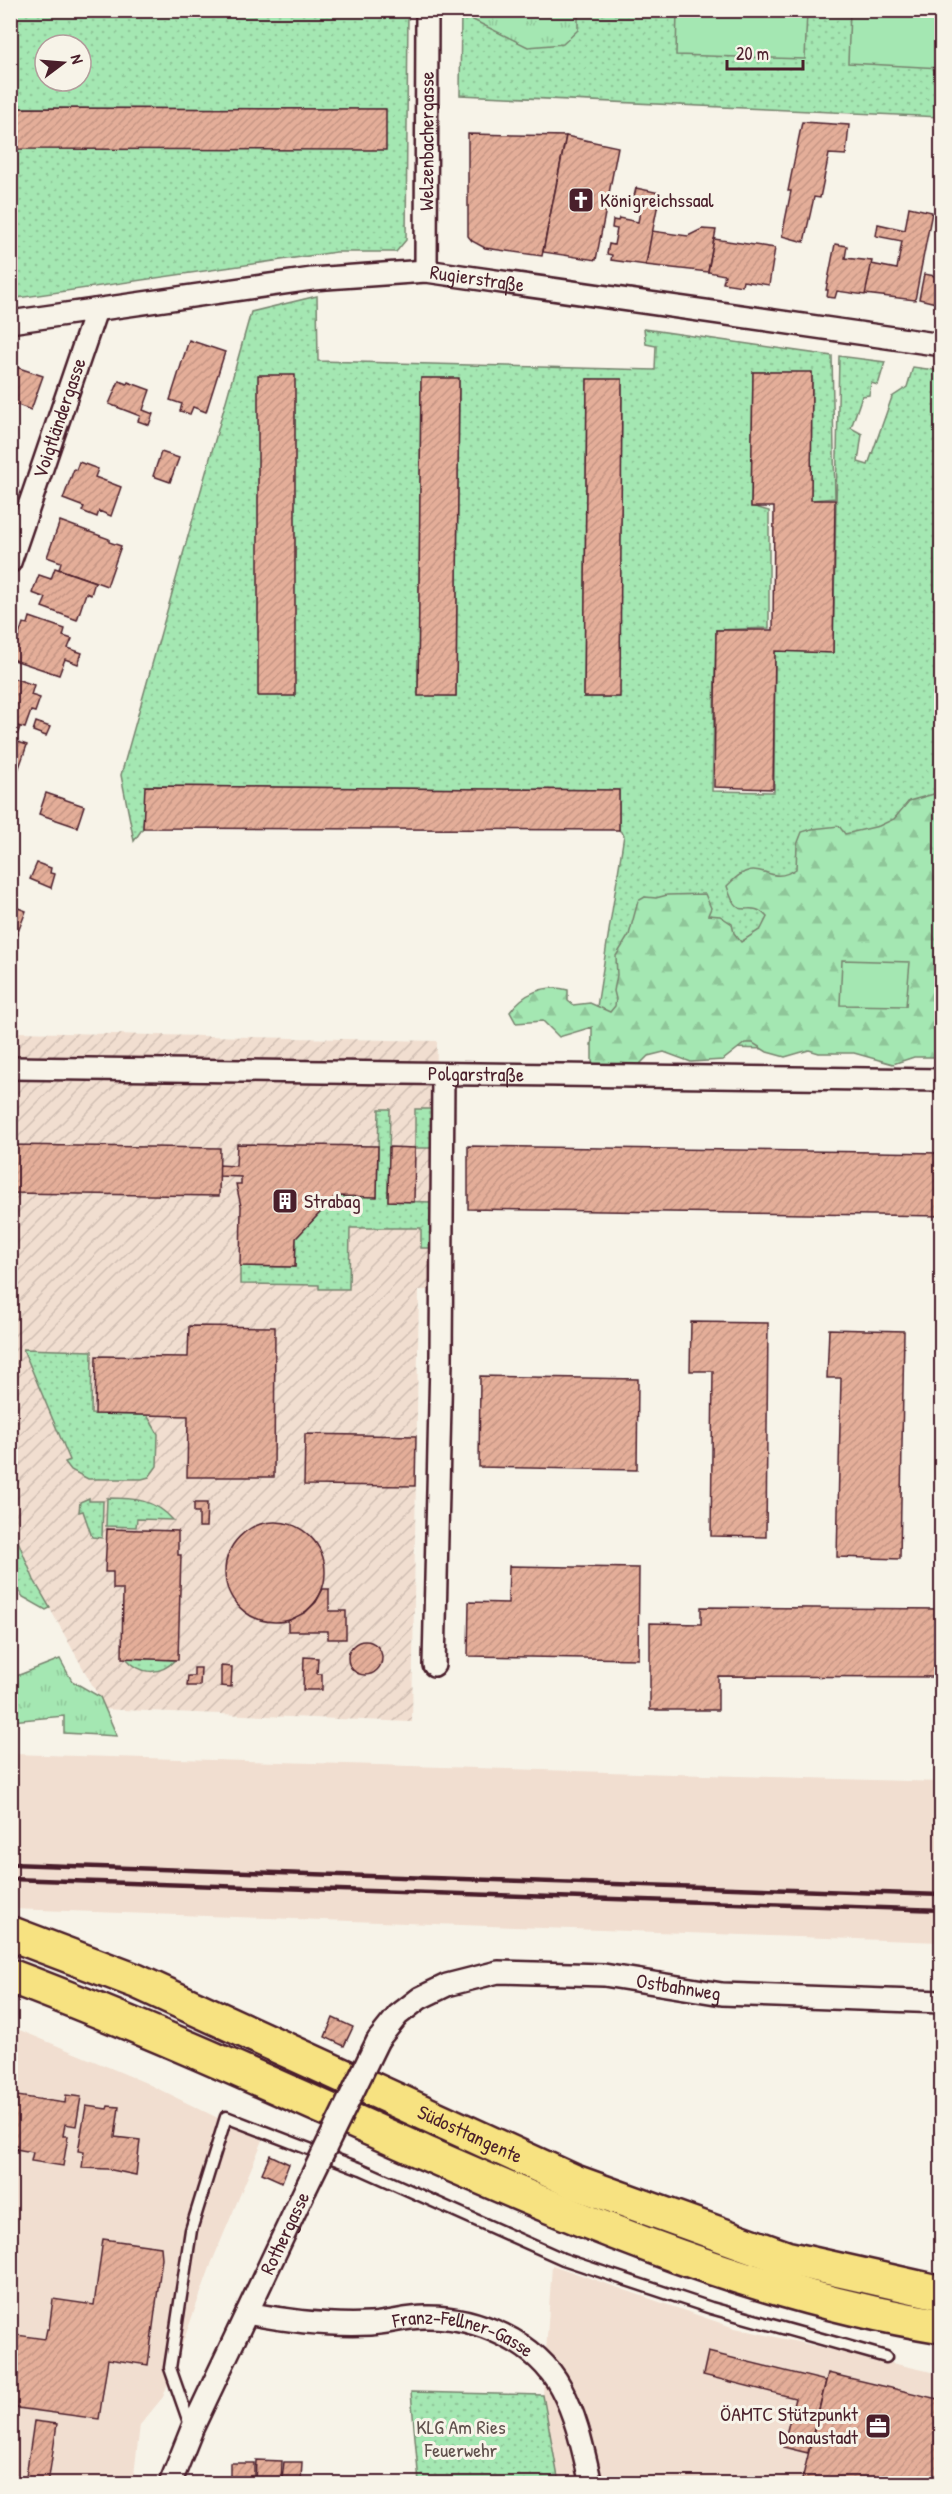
<svg xmlns="http://www.w3.org/2000/svg" width="952" height="2494" viewBox="0 0 952 2494" font-family="'Patrick Hand',sans-serif">
<defs>
<pattern id="industrial-furrows" width="10" height="10" patternUnits="userSpaceOnUse" patternTransform="scale(1.5)"><rect width="10" height="10" fill="#f1ded0"/><path d="M-1 1l2-2M0 10L10 0M9 11l2-2" fill="none" stroke="#d0beb3"/></pattern>
<pattern id="grass-dots" width="8" height="8" patternUnits="userSpaceOnUse" patternTransform="scale(1.5)"><rect width="8" height="8" fill="#a4e7b2"/><path d="M2 2h.1M6 6h.1" fill="none" stroke="#8fc699" stroke-width="1.8" stroke-linecap="round"/></pattern>
<pattern id="forest-firs" width="22" height="20" patternUnits="userSpaceOnUse" patternTransform="scale(1.5)"><rect width="22" height="20" fill="#a4e7b2"/><path d="M5 1l3.5 6h-7zM16 11l3.5 6h-7z" fill="#8fc699"/></pattern>
<pattern id="park-tufts" width="24" height="20" patternUnits="userSpaceOnUse" patternTransform="scale(1.5)"><rect width="24" height="20" fill="#a4e7b2"/><path d="M3 7l-1-3M5 7V3M7 7l1-3M15 17l-1-3M17 17v-4M19 17l1-3" fill="none" stroke="#8fc699"/></pattern>
<pattern id="building-hatch" width="6" height="6" patternUnits="userSpaceOnUse" patternTransform="scale(1.5)"><rect width="6" height="6" fill="#e4ae99"/><path d="M-1 1l2-2M0 6l6-6M5 7l2-2" fill="none" stroke="#c59584"/></pattern>
</defs>
<rect width="100%" height="100%" fill="#f7f3e8"/>
<filter id="ink" filterUnits="userSpaceOnUse"><feTurbulence type="fractalNoise" baseFrequency=".0167" numOctaves="2"/><feDisplacementMap in="SourceGraphic" scale="12" xChannelSelector="R" yChannelSelector="G"/><feConvolveMatrix kernelMatrix="1 2 1 2 8 2 1 2 1" color-interpolation-filters="sRGB"/></filter>
<g filter="url(#ink)">
<g fill="#f1ded0">
<polygon points="11,1754 941,1782 941,1942 11,1909"/>
<polygon points="10,2026 144,2082 263,2140 212,2262 163,2397 140,2425 133,2483 11,2483"/>
<polygon points="552,2265 735,2328 941,2374 941,2483 559,2483 543,2395"/>
</g>
<polygon fill="url(#industrial-furrows)" points="16,1032 437,1041 433,1290 419,1290 412,1722 99,1709 99,1697 34,1580 11,1524 10,1035"/>
<g fill="url(#grass-dots)" stroke="#77836e" stroke-width="1.5" fill-rule="evenodd">
<path d="M11,11h397l-2,229 -10,12h-60l-325,47v-150l375,-40 -375,-1zM45,45h36v36h-36z"/>
<polygon points="461,11 941,11 941,117 460,95"/>
<path d="M317,296l1,65 337,9 1,-24 -10,-2 -2,-15 188,27 3,142 -24,2 1,-127 -59,-1 -2,134 18,5v117l-53,2 -4,161 62,1 1,-141 58,1 6,-296 46,6 -7,23 -7,-2 -2,12 -7,1 -11,32 11,6 -4,28 10,3 24,-68 15,-10 6,-20 28,4v682l-350,-8 33,-210 -5,-5v-40l-473,-4 -3,42 -9,13 -13,-66 130,-463zM421,378l38,1 -3,317 -38,-1zM587,379l35,1 -3,317h-35z"/>
<polygon points="379,1109 390,1109 388,1201 434,1202 434,1248 421,1248 421,1228 350,1228 349,1289 319,1289 319,1285 240,1284 240,1266 295,1267 296,1238 336,1196 377,1196"/>
<rect x="415" y="1109" width="20" height="39"/>
<polygon points="23,1349 92,1351 91,1414 147,1415 158,1434 157,1466 149,1477 142,1479 88,1479 71,1470 65,1462 70,1460"/>
<polygon points="10,1455 18,1482 13,1507 15,1520 11,1521"/>
<polygon points="89,1498 89,1501 103,1501 102,1538 92,1537 83,1511 79,1512 80,1502"/>
<path d="M107,1498c26,0 48,1 66,22l-36,-1 -1,8 -30,-1z"/>
<polygon points="11,1524 34,1580 50,1608 46,1610 23,1597 11,1580"/>
<path d="M126,1658l49,2c-15,16 -35,15 -49,-2z"/>
<polygon points="411,2392 543,2395 559,2483 419,2483"/>
</g>
<path fill="url(#forest-firs)" stroke="#77836e" stroke-width="1.5" d="M941,792v265h-27l-21,7 -39,-11h-35l-10,-3 -24,7 -18,-5 -14,-9h-8l-22,17 -32,2 -27,-10 -16,4 -11,11 -16,-4 -6,2 -3,7 -14,1 -6,-12v-34l-33,10 -16,-16 -27,2 -6,-11c13,-19 35,-28 58,-22v11l5,4 17,-2 20,9 5,-6 1,-7 -2,-8 3,-16 -1,-19 13,-21 9,-34 7,-4 11,1 11,-3 38,-1 6,14 -3,7 12,1 12,8 2,9 7,9 20,-13 6,-12c-19,-21 -28,10 -40,-31 35,-37 38,4 69,-17l1,-24 5,-13 10,-3 27,-3 6,8 34,-8 15,-7 15,-18z"/>
<g fill="url(#park-tufts)" stroke="#77836e" stroke-width="1.5">
<polygon points="465,11 572,11 578,17 578,30 563,44 528,47 465,16"/>
<polygon points="60,1659 72,1681 100,1697 117,1736 64,1733 64,1716 11,1721 11,1670 14,1677"/>
</g>
<g fill="#a4e7b2" stroke="#77836e" stroke-width="1.5">
<polygon points="677,11 807,11 805,59 676,55"/>
<polygon points="850,11 941,11 941,68 848,63"/>
<polygon points="842,960 910,962 906,1006 840,1005"/>
</g>
<g fill="url(#building-hatch)" stroke="#4a1f2b" stroke-width="1.5">
<polygon points="10,108 386,109 386,150 10,149"/>
<polygon points="802,122 849,125 846,155 829,154 820,198 814,197 804,242 782,236 791,191 788,191"/>
<polygon points="468,134 566,136 542,256 485,248 472,241 468,236"/>
<polygon points="566,136 618,147 596,260 543,252"/>
<polygon points="636,188 660,193 646,265 611,260 612,255 607,254 609,244 614,245 617,229 612,228 613,220 618,221 619,218 638,222 641,207 632,205"/>
<polygon points="909,207 932,212 915,300 865,294 871,264 897,269 902,241 876,236 878,224 905,230"/>
<polygon points="702,229 716,230 708,272 646,265 652,231 688,236"/>
<polygon points="714,239 775,248 769,285 743,281 742,286 723,283 725,275 708,272"/>
<polygon points="835,244 847,246 845,258 872,261 865,295 837,291 835,298 827,297 828,290 826,290"/>
<polygon points="924,274 941,277 936,303 919,299"/>
<polygon points="189,340 225,352 206,412 193,407 190,414 180,411 182,404 170,400"/>
<polygon points="10,365 43,376 31,410 15,404 12,414 10,413"/>
<polygon points="753,372 812,372 811,500 835,500 833,653 775,651 773,789 714,787 716,630 773,630 774,507 751,507"/>
<rect x="258" y="375" width="37" height="321"/>
<polygon points="421,378 459,378 456,696 418,696"/>
<polygon points="587,379 622,379 620,697 584,697"/>
<polygon points="119,381 127,384 128,382 150,390 143,410 153,414 149,425 138,421 140,416 109,404"/>
<polygon points="161,452 179,458 170,482 153,476"/>
<polygon points="79,462 98,469 95,477 121,487 111,516 99,511 97,517 82,511 84,507 63,499 74,469 76,470"/>
<polygon points="60,521 109,539 109,542 121,546 107,586 59,569 61,562 47,557"/>
<polygon points="55,568 95,582 91,595 86,593 77,620 42,607 46,598 32,593 39,575 51,579"/>
<polygon points="30,617 65,629 63,636 72,639 68,648 82,653 78,664 65,659 59,675 11,659 23,623 28,624"/>
<polygon points="10,677 34,685 31,695 40,698 35,712 31,711 25,728 10,724"/>
<polygon points="36,722 50,727 46,736 33,731"/>
<polygon points="10,724 20,727 15,741 27,745 15,779 10,777"/>
<polygon points="145,786 619,790 619,830 143,828"/>
<polygon points="46,793 84,806 77,827 39,814"/>
<polygon points="37,863 51,868 50,873 55,874 51,888 30,879"/>
<polygon points="10,905 26,911 13,945 10,944"/>
<polygon points="237,1144 378,1146 377,1197 336,1196 296,1238 295,1267 240,1266 241,1206 236,1184 241,1184 241,1177 219,1176 219,1165 236,1166"/>
<polygon points="10,1145 220,1148 219,1196 10,1193"/>
<polygon points="468,1146 942,1153 942,1216 468,1209"/>
<polygon points="389,1147 415,1148 414,1202 388,1201"/>
<polygon points="691,1322 768,1323 766,1537 711,1536 713,1371 690,1371"/>
<polygon points="189,1326 275,1327 274,1477 187,1477 188,1416 95,1414 96,1356 188,1357"/>
<polygon points="829,1329 904,1331 900,1559 837,1557 841,1378 827,1378"/>
<polygon points="480,1376 638,1379 637,1470 479,1467"/>
<polygon points="305,1434 416,1436 415,1486 304,1485"/>
<polygon points="194,1503 207,1503 206,1527 199,1527 199,1512 194,1512"/>
<circle cx="275" cy="1572" r="50"/>
<polygon points="107,1529 178,1531 178,1555 181,1555 178,1660 122,1658 123,1589 113,1589 113,1572 105,1572"/>
<polygon points="509,1566 639,1568 638,1659 468,1656 469,1602 508,1603"/>
<polygon points="323,1589 329,1589 329,1611 346,1611 346,1639 328,1639 328,1631 288,1631 288,1621 306,1612 316,1602"/>
<polygon points="701,1607 942,1609 942,1677 718,1676 718,1710 650,1710 650,1623 701,1624"/>
<circle cx="365" cy="1658" r="17"/>
<polygon points="304,1657 318,1658 317,1674 322,1674 322,1690 303,1690"/>
<polygon points="221,1666 232,1667 231,1687 221,1686"/>
<polygon points="194,1668 201,1668 200,1686 187,1686 188,1676 194,1676"/>
<polygon points="333,2018 353,2027 344,2046 325,2037"/>
<polygon points="10,2095 65,2103 66,2095 81,2097 76,2126 65,2124 63,2136 68,2136 63,2166 31,2161 33,2152 10,2148"/>
<polygon points="86,2106 107,2109 108,2106 119,2107 115,2137 140,2140 136,2175 107,2169 82,2168 84,2152 78,2151"/>
<polygon points="270,2155 289,2164 282,2182 262,2173"/>
<polygon points="103,2239 161,2247 162,2258 148,2365 108,2359 99,2419 10,2407 10,2334 45,2339 47,2329 49,2329 53,2299 94,2305"/>
<polygon points="708,2352 826,2381 808,2453 783,2447 795,2398 703,2375"/>
<polygon points="828,2373 942,2400 942,2484 801,2484"/>
<polygon points="34,2421 57,2424 48,2484 25,2484"/>
<polygon points="256,2460 282,2461 281,2484 255,2484"/>
<polygon points="284,2462 302,2462 301,2481 282,2480"/>
<rect x="230" y="2463" width="24" height="21"/>
</g>
<g fill="none" stroke-linecap="round" stroke-linejoin="round">
<g stroke="#4a1f2b" stroke-width="15">
<polyline id="service" points="191,2428 170,2368 191,2230 226,2117 361,2169 563,2259 711,2308 886,2357"/>
</g>
<g stroke="#4a1f2b" stroke-width="26">
<g id="minor">
<path id="s1" d="M426,271l1,-261"/>
<path id="s2" d="M10,322l302,-43 114,-8 516,74"/>
<path id="s3" d="M10,562l86,-252"/>
<path id="s4" d="M10,1068l932,12"/>
<polyline points="434,1665 441,1360 443,1074"/>
<path id="s5" d="M378,2040l20,-25 22,-17 27,-13 51,-13 106,3 118,19 220,8"/>
<path id="s6" d="M247,2313c41,8 82,13 123,11 19,-1 37,-7 55,-7 50,-1 111,24 136,71 16,30 22,62 30,96"/>
<path id="s7" d="M170,2484l22,-55 113,-239"/>
</g>
</g>
<g stroke="#4a1f2b" stroke-width="38">
<g id="motorway">
<path id="s8" d="M12,1934l124,47 439,201 211,76 156,35"/>
<path d="M10,1976c141,53 278,116 415,177 167,73 335,144 517,173"/>
</g>
</g>
<use href="#service" stroke="#f7f3e8" stroke-width="10"/>
<use href="#minor" stroke="#f7f3e8" stroke-width="21"/>
<use href="#motorway" stroke="#f7e281" stroke-width="33"/>
<g stroke="#4a1f2b" stroke-width="4.5">
<polyline points="10,1864 942,1895"/>
<polyline points="10,1879 942,1910"/>
</g>
<g stroke="#4a1f2b" stroke-width="26" stroke-linecap="butt">
<polyline id="minor-bridge" points="305,2190 378,2040"/>
</g>
<use href="#minor-bridge" stroke="#f7f3e8" stroke-width="21"/>
</g>
</g>
<defs>
<g id="church-square" transform="scale(1.35)"><rect x="-9" y="-9" width="18" height="18" rx="4" fill="#4a1f2b" stroke="#f7f3e8"/><path d="M-1.2-6h2.4v3.5h3.3v2.4h-3.3V6h-2.4V-.1h-3.3v-2.4h3.3Z" fill="#fff"/></g>
<g id="building-square" transform="scale(1.35)"><rect x="-9" y="-9" width="18" height="18" rx="4" fill="#4a1f2b" stroke="#f7f3e8"/><path d="M-4-6H4V6H1V3H-1V6H-4ZM-2.5-4.3h1.7v1.8h-1.7ZM.8-4.3h1.7v1.8H.8ZM-2.5-1h1.7V.8h-1.7ZM.8-1h1.7V.8H.8Z" fill="#fff"/></g>
<g id="office-square" transform="scale(1.35)"><rect x="-9" y="-9" width="18" height="18" rx="4" fill="#4a1f2b" stroke="#f7f3e8"/><path d="M-6-3h4V-5.5h4V-3h4V5H-6ZM-1-4.5V-3h2v-1.5ZM-6 0V1H6V0Z" fill="#fff"/></g>
</defs>
<g fill-rule="evenodd">
<use href="#church-square" x="581" y="200"/>
<use href="#building-square" x="285" y="1201"/>
<use href="#office-square" x="878" y="2426"/>
</g>
<g text-anchor="middle" stroke-width="6" stroke-linejoin="round" paint-order="stroke">
<g font-size="20" fill="#4a1f2b" stroke="#f7f3e8">
<text dy="7" stroke="none"><textPath href="#s1" startOffset="130">Welzenbachergasse</textPath></text>
<text dy="7" stroke="none"><textPath href="#s2" startOffset="471">Rugierstraße</textPath></text>
<text dy="7" stroke="none"><textPath href="#s3" startOffset="152">Voigtländergasse</textPath></text>
<text dy="7" stroke="none"><textPath href="#s4" startOffset="466">Polgarstraße</textPath></text>
<text dy="7" stroke="none"><textPath href="#s5" startOffset="324">Ostbahnweg</textPath></text>
<text dy="7" stroke="none"><textPath href="#s8" startOffset="500">Südosttangente</textPath></text>
<text dy="7" stroke="none"><textPath href="#s7" startOffset="276">Rothergasse</textPath></text>
<text dy="7" stroke="none"><textPath href="#s6" startOffset="220">Franz-Fellner-Gasse</textPath></text>
</g>
<g font-size="20" fill="#4a1f2b" stroke="#f7f3e8" text-anchor="start">
<text x="600" y="207">Königreichssaal</text>
<text x="304" y="1208">Strabag</text>
<text x="858" y="2421" text-anchor="end">ÖAMTC Stützpunkt<tspan x="858" dy="23">Donaustadt</tspan></text>
</g>
<g font-size="20" fill="#60514d" stroke="#f7f3e8">
<text x="461" y="2434">KLG Am Ries<tspan x="461" dy="23">Feuerwehr</tspan></text>
</g>
</g>
<rect width="952" height="2494" fill="none" stroke="#f7f3e8" stroke-width="36"/>
<rect x="18" y="18" width="916" height="2458" fill="none" stroke="#4a1f2b" stroke-width="2" filter="url(#ink)"/>
<g transform="translate(63 63) rotate(74)"><circle r="28" fill="#f7f3e8" stroke="#b29e9c" stroke-width="1.5"/>
<path d="M0-4.5L10 22L0 15L-10 22Z" fill="#4a1f2b"/>
<text y="-9" font-size="16" font-weight="bold" text-anchor="middle" fill="#4a1f2b">N</text>
</g>
<path d="M727 60v9h76v-9" fill="none" stroke="#4a1f2b" stroke-width="3"/>
<text x="736" y="60" font-size="18" fill="#4a1f2b" stroke="#f7f3e8" stroke-width="4.5" paint-order="stroke">20 m</text>
</svg>
